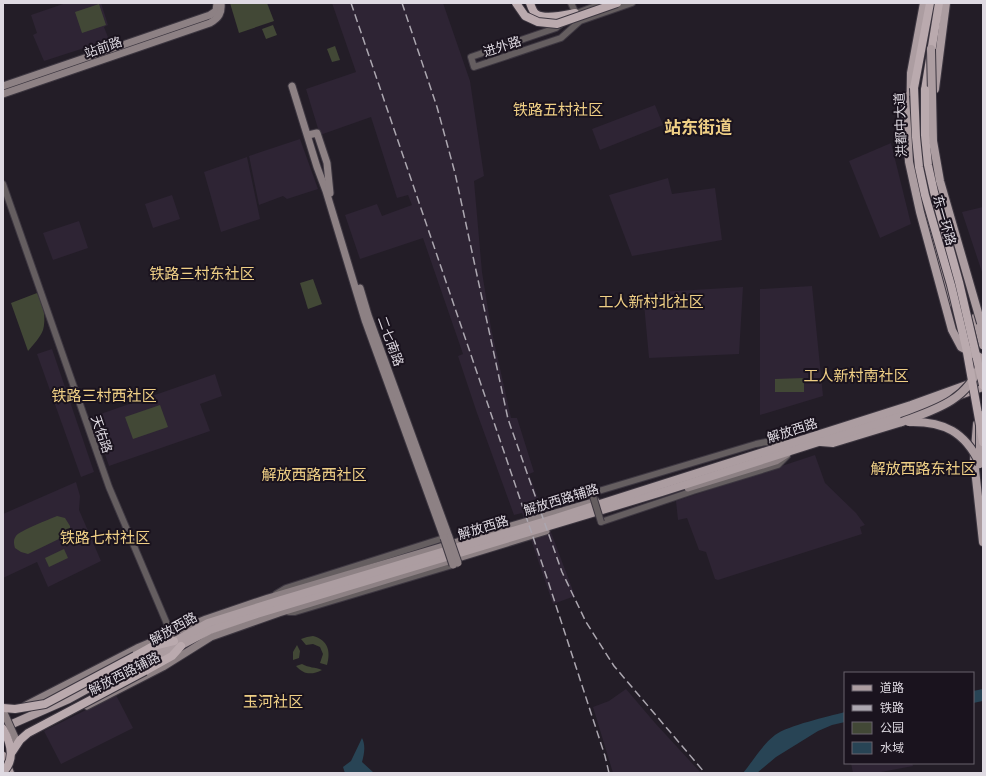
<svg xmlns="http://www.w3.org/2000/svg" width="986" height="776" viewBox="0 0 986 776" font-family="'Source Sans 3','Noto Sans SC',sans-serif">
<rect width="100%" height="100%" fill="#231d27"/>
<g fill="#2e2434">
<polygon points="66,3 101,3 108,25 104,27 109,40 44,61 33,35 37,33 31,15"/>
<polygon points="332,3 443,3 470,81 484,176 474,181 482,272 491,328 511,418 517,418 534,472 529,474 575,596 553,604 522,513 514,515 477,413 458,356 463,354 423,238 360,259 345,215 377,204 382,216 412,205 408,195 397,198 371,117 320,135 306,89 356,72"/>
<polygon points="655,105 663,125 600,150 592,129"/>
<polygon points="300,139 318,189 287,199 283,196 259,205 249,156"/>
<polygon points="891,143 911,224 880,238 849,161"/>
<polygon points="247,157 260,219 221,232 204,172"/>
<polygon points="668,178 672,194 715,188 722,240 632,256 609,195"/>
<polygon points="172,195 180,219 153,228 145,204"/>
<polygon points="983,207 983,275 962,212"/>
<polygon points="79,221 88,248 53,260 43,233"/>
<polygon points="812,286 823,396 760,415 760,289"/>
<polygon points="743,287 739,354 649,358 643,293"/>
<polygon points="52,349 94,472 81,477 37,354"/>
<polygon points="215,374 222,396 200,404 210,431 109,466 92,417"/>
<polygon points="815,455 825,483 856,513 865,525 860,527 862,534 718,580 715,579 706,552 699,550 687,518 678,520 676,501"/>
<polygon points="76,482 80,496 79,510 101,561 48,587 37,562 3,578 3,514"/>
<polygon points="626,689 655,723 701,773 613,773 593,707 609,701"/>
<polygon points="116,695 133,728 61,764 44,731"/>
<polygon points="851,763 912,763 913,766 876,773 853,773"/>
</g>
<g fill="#424836">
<polygon points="230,3 267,3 274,21 239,33"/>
<polygon points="99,4 106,25 82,33 75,12"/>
<polygon points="273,25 277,35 266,39 262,29"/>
<polygon points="335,46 340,60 332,62 327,49"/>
<polygon points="313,279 322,304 308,309 300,283"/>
<path d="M37,293c7,9 9,27 6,37 -3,8 -10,15 -15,21l-17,-48z"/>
<polygon points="804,378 804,392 775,392 775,379"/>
<polygon points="160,405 168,427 133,439 125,417"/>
<path d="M57,516l8,2 5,8v5l-7,6 -35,17 -7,-2 -6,-4c-1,-4 -2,-8 1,-12 3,-5 34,-17 41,-20z"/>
<polygon points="64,549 68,558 49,567 45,558"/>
<path d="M313,636c15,4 18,15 14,29l-7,-2 3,-9 -3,-7 -7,-3 -7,1 -5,-6 6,-2z"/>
<polygon points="297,645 300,651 299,658 293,660 293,652"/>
<path d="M302,664c7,4 13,3 20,6 -10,5 -18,5 -26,-4z"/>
</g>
<g fill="#284455">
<polygon points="983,689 983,701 973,703 973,691"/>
<path d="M845,712v10l-13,3 -14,6 -42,26 -19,16h-14c10,-12 19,-28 32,-38 14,-10 52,-18 70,-23z"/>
<path d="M362,738c4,8 2,16 0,24l12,11h-29l-2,-6 8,-6z"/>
</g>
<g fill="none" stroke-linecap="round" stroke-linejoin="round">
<g stroke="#3d3741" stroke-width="8">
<g id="tertiary">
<polyline points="571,3 577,16"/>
<polyline points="572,15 603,3"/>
<polyline points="562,23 556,28 471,57 474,67 561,38 580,21 632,3"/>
<polyline points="3,184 109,487 173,638"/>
<polyline points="592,493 756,444 766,442 786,443"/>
<polyline points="601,522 693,491 778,465 787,456"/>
<polyline points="276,594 286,588 447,537"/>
<polyline points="289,612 295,612 456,564"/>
</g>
</g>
<g stroke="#3d3741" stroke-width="9">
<g id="secondary">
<polyline points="3,86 210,15 216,11 217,3"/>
<polyline points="292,86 317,167 326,191 365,320 444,538"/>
<path d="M3,94l207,-71c9,-5 12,-10 11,-20"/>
<polyline points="308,135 317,133 327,163 330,193"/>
<polyline points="360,288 368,315 449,537"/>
<polyline points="688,488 776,461 787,454"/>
<polyline points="26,705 137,648 206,619 268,598 596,501"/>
<polyline points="87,706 163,667 211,637 279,613 546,531"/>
</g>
</g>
<g stroke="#3d3741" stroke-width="10">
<g id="primary">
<polyline points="935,89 946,3"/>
<polyline points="910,131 911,73 924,3"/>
<polyline points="917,182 952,303"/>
<polyline points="976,317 983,345"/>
<polyline points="977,424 974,460 983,542"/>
<polyline points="821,442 833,443 902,422"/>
<polyline points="128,673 210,630 257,614 662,492 900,416 983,387"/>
<polyline points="3,728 69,699 208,623 281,600 556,518 911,405 983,379"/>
<polyline points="3,756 10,773"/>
</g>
</g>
<g stroke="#3d3741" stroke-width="10">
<g id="trunk">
<path d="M530,3c1,3 3,9 6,11 9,6 29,1 39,-1"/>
<polyline points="914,88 930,3"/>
<polyline points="925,90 939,3"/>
<polyline points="135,656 153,646 174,641"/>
<polyline points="145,671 172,656 181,646"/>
</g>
</g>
<use href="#tertiary" stroke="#655e60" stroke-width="6"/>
<use href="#secondary" stroke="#8d8184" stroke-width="7"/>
<use href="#primary" stroke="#ac9da1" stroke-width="8"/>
<use href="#trunk" stroke="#baaaae" stroke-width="8"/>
<g stroke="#aca7b0" stroke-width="1.5" stroke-dasharray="8 4" stroke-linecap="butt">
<polyline points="351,3 547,578 605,756 609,773"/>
<polyline points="402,3 437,107 455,173 508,419 562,572 586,622 614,666 705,773"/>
</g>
<g stroke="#3d3741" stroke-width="8" stroke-linecap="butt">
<polyline id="tertiary-bridge" points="592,493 601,522"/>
</g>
<g stroke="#3d3741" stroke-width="9" stroke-linecap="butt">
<g id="secondary-bridge">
<polyline points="449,537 458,563"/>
<polyline points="444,538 453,565"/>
<polyline points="4,713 17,742"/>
</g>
</g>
<g stroke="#3d3741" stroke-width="10" stroke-linecap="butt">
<g id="primary-bridge">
<polyline points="931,49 933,141 940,181 981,323"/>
<polyline points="905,96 909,162 920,212 952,330 961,347 983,359"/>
<path d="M902,422c32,-12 65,-21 78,-57"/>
<path d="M909,422c35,-1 56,10 71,42"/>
<polyline points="980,462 980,423 983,415"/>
</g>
</g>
<g stroke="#3d3741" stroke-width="10" stroke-linecap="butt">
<g id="trunk-bridge">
<polyline points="516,3 525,16 538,22 557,24 617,3"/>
<polyline points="914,88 916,137 919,167 925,195 951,285 966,347 983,442"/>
<polyline points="925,90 925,135 928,165 934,192 959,282 983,385"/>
<polyline points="3,708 15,709 45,704 135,656"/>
<path d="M3,729c8,14 13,30 0,43"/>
<polyline points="12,752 20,740 28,733 145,671"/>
</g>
</g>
<use href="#tertiary-bridge" stroke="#655e60" stroke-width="6"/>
<use href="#secondary-bridge" stroke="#8d8184" stroke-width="7"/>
<use href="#primary-bridge" stroke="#ac9da1" stroke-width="8"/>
<use href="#trunk-bridge" stroke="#baaaae" stroke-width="8"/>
</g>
<g text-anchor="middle" stroke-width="4" stroke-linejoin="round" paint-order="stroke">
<g font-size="13" fill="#dfdae2" stroke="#1a131e">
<text transform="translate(502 46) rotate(-18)" y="5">进外路</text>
<text transform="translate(103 47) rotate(-19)" y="5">站前路</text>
<text transform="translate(900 125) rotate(-92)" y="5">洪都中大道</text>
<text transform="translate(945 220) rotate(74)" y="5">东一环路</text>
<text transform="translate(391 341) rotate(70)" y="5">二七南路</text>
<text transform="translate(792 430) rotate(-18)" y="5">解放西路</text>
<text transform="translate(102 434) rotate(71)" y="5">天佑路</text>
<text transform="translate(561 499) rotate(-17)" y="5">解放西路辅路</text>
<text transform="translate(483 527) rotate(-17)" y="5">解放西路</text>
<text transform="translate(173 628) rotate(-29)" y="5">解放西路</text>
<text transform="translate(124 673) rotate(-27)" y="5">解放西路辅路</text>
</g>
<g font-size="15" fill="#efcf85" stroke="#1a131e">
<text x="558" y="115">铁路五村社区</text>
<text x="202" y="279">铁路三村东社区</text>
<text x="651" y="307">工人新村北社区</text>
<text x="856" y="381">工人新村南社区</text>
<text x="104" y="401">铁路三村西社区</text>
<text x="923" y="474">解放西路东社区</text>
<text x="314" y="480">解放西路西社区</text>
<text x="105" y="543">铁路七村社区</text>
<text x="273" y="707">玉河社区</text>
</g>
<g font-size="17" font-weight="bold" fill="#efcf85" stroke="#1a131e">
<text x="698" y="133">站东街道</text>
</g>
</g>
<rect width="986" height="776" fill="none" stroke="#dfdae2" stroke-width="8"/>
<rect x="844" y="672" width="130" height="92" fill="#1a131e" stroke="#69636c"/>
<rect x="852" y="685" width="20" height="6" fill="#ac9da1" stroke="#69636c"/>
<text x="880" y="692" font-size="12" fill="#dfdae2">道路</text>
<rect x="852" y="705" width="20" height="6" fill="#aca7b0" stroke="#69636c"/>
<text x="880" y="712" font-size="12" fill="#dfdae2">铁路</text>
<rect x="852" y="722" width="20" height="12" fill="#424836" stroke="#69636c"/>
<text x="880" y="732" font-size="12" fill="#dfdae2">公园</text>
<rect x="852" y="742" width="20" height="12" fill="#284455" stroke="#69636c"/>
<text x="880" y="752" font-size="12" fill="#dfdae2">水域</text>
</svg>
